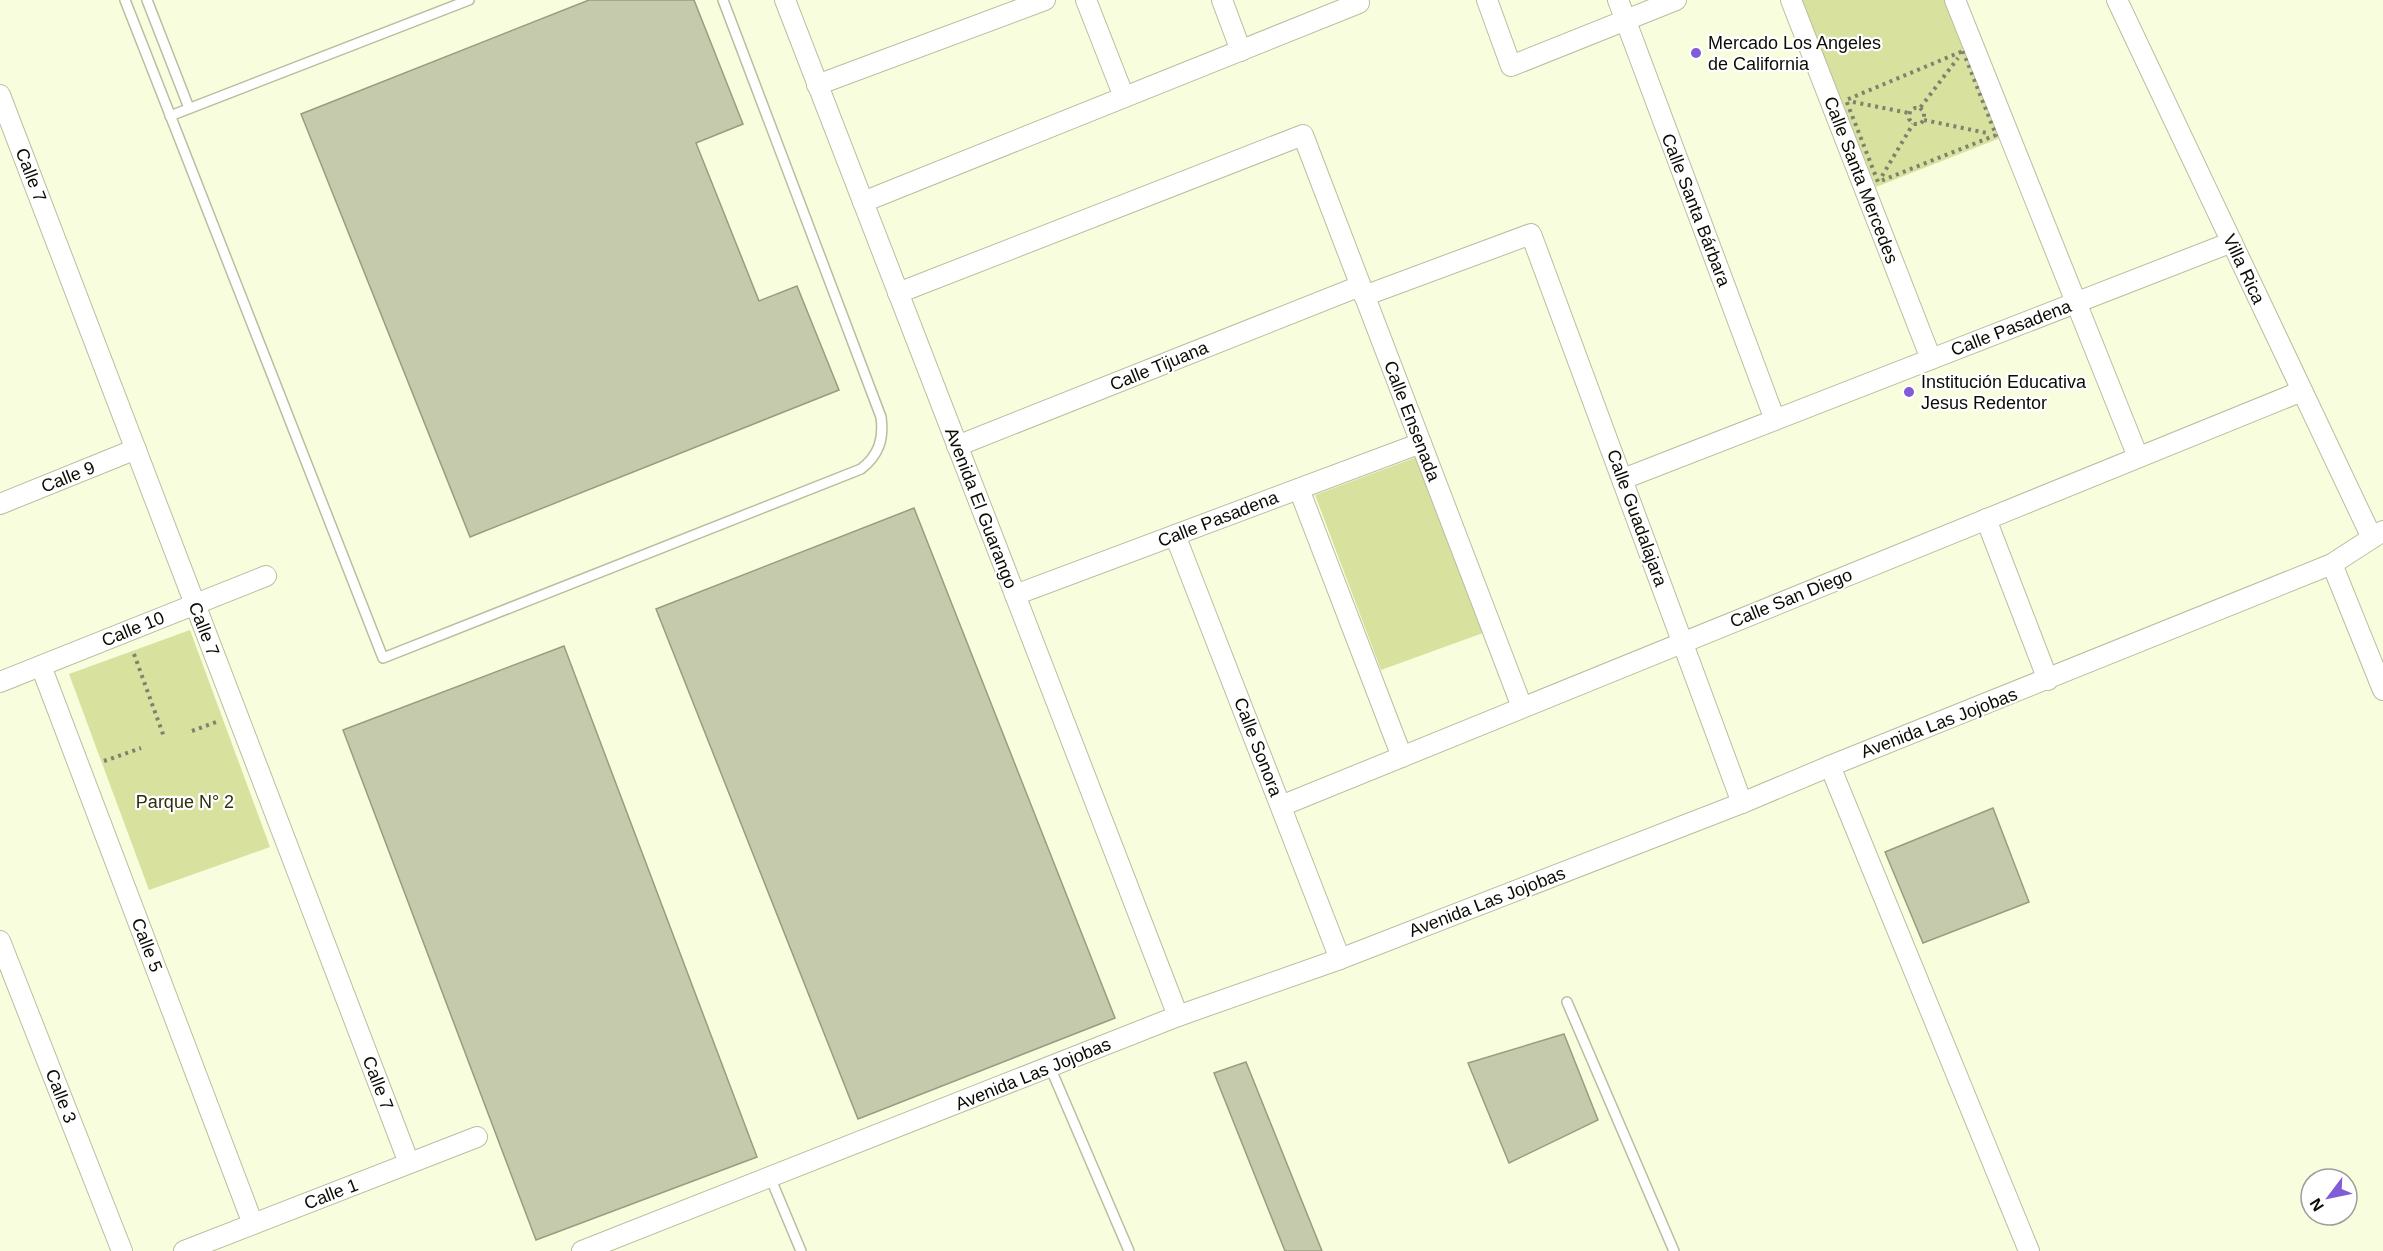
<svg xmlns="http://www.w3.org/2000/svg" width="2383" height="1251" viewBox="0 0 2383 1251" font-family="Helvetica,sans-serif">
<rect width="100%" height="100%" fill="#f8fddd"/>
<g fill="#d8e19e">
<polygon points="1801,0 1945,0 2000,138 1876,187"/>
<polygon points="1417,457 1483,633 1381,670 1315,495"/>
<polygon points="190,630 270,847 149,890 69,674"/>
</g>
<g fill="#c6caac" stroke="#999d80" stroke-width="1.5">
<polygon points="589,0 694,0 743,124 696,143 759,301 797,286 839,390 470,537 301,114"/>
<polygon points="914,508 1115,1018 858,1119 656,609"/>
<polygon points="564,646 757,1157 536,1240 343,730"/>
<polygon points="1993,808 2029,902 1923,943 1885,852"/>
<polygon points="1564,1034 1598,1120 1509,1163 1468,1063"/>
<polygon points="1246,1062 1322,1251 1285,1251 1214,1073"/>
</g>
<g fill="none" stroke-linecap="round" stroke-linejoin="round">
<g stroke="#babea0" stroke-width="12">
<g id="service">
<path d="M125,0l258,658 478,-189c18,-14 23,-30 20,-52l-158,-417"/>
<polyline points="147,0 189,108"/>
<polyline points="170,116 469,0"/>
<polyline points="1567,1002 1674,1251"/>
<polyline points="1050,1067 1129,1251"/>
<polyline points="770,1177 801,1251"/>
</g>
</g>
<g stroke="#babea0" stroke-width="22">
<g id="minor">
<polyline points="785,0 1178,1016"/>
<polyline points="1086,0 1124,97"/>
<polyline points="1222,0 1241,51"/>
<polyline points="1487,0 1511,66 1676,0"/>
<polyline points="1618,0 1775,420"/>
<polyline points="1791,0 1931,359"/>
<polyline points="1955,0 2138,457"/>
<polyline points="2117,0 2372,538"/>
<polyline points="817,85 1045,0"/>
<polyline points="0,95 409,1163"/>
<polyline points="863,202 1359,3 1358,0"/>
<polyline points="898,293 1303,135 1522,707"/>
<polyline points="1364,296 1531,234 1742,803"/>
<polyline points="957,446 1360,286"/>
<polyline points="1623,479 2232,242"/>
<polyline points="1299,489 1402,757"/>
<polyline points="0,504 136,449"/>
<polyline points="1986,519 2048,680"/>
<polyline points="1175,535 1340,959"/>
<polyline points="2332,564 2383,690"/>
<polyline points="1015,595 1421,443"/>
<polyline points="41,666 253,1224"/>
<polyline points="0,682 266,576"/>
<polyline points="1830,766 2029,1251"/>
<polyline points="1281,806 2302,391"/>
<polyline points="0,941 122,1251"/>
<polyline points="184,1251 477,1137"/>
<polyline points="582,1251 1178,1016 1340,959 1742,803 1830,766 2332,564 2383,531"/>
</g>
</g>
<g stroke="#7f826e" stroke-width="4" stroke-dasharray="3 4.5" stroke-linecap="butt">
<polygon points="1963,51 1996,135 1878,182 1846,100"/>
<polyline points="1853,102 1909,113"/>
<polyline points="1920,108 1924,112 1924,120 1920,124 1913,124 1909,119 1910,111 1915,108 1920,108 1958,58"/>
<polyline points="1924,120 1987,133"/>
<polyline points="1882,176 1913,124"/>
<polyline points="134,654 164,737"/>
<polyline points="192,731 219,721"/>
<polyline points="104,761 141,748"/>
</g>
<use href="#service" stroke="#fff" stroke-width="9"/>
<use href="#minor" stroke="#fff" stroke-width="20"/>
</g>
<g fill="#815cd6" stroke="#fff" stroke-width="2">
<circle cx="1696" cy="53" r="6"/>
<circle cx="1909" cy="392" r="6"/>
</g>
<g text-anchor="middle" stroke-width="4.5" stroke-linejoin="round" paint-order="stroke">
<g font-size="18" fill="#0b0d04" stroke="#fff" text-anchor="start">
<text x="1708" y="49">Mercado Los Angeles<tspan x="1708" dy="21">de California</tspan></text>
<text x="1921" y="388">Institución Educativa<tspan x="1921" dy="21">Jesus Redentor</tspan></text>
</g>
<g font-size="18" fill="#0b0d04" stroke="#fff">
<text transform="translate(31 175) rotate(69)" y="6">Calle 7</text>
<text transform="translate(1861 180) rotate(69)" y="6">Calle Santa Mercedes</text>
<text transform="translate(1696 210) rotate(69)" y="6">Calle Santa Bárbara</text>
<text transform="translate(2244 269) rotate(65)" y="6">Villa Rica</text>
<text transform="translate(2011 328) rotate(-21)" y="6">Calle Pasadena</text>
<text transform="translate(1159 366) rotate(-22)" y="6">Calle Tijuana</text>
<text transform="translate(1412 421) rotate(69)" y="6">Calle Ensenada</text>
<text transform="translate(68 477) rotate(-22)" y="6">Calle 9</text>
<text transform="translate(981 508) rotate(69)" y="6">Avenida El Guarango</text>
<text transform="translate(1637 518) rotate(70)" y="6">Calle Guadalajara</text>
<text transform="translate(1218 519) rotate(-21)" y="6">Calle Pasadena</text>
<text transform="translate(1791 598) rotate(-22)" y="6">Calle San Diego</text>
<text transform="translate(133 629) rotate(-22)" y="6">Calle 10</text>
<text transform="translate(204 629) rotate(69)" y="6">Calle 7</text>
<text transform="translate(1939 723) rotate(-21)" y="6">Avenida Las Jojobas</text>
<text transform="translate(1258 747) rotate(69)" y="6">Calle Sonora</text>
<text transform="translate(1487 902) rotate(-21)" y="6">Avenida Las Jojobas</text>
<text transform="translate(147 945) rotate(69)" y="6">Calle 5</text>
<text transform="translate(1033 1074) rotate(-22)" y="6">Avenida Las Jojobas</text>
<text transform="translate(378 1083) rotate(69)" y="6">Calle 7</text>
<text transform="translate(61 1096) rotate(69)" y="6">Calle 3</text>
<text transform="translate(331 1194) rotate(-21)" y="6">Calle 1</text>
</g>
<g font-size="18" fill="#2d300a" stroke="#fff">
<text x="185" y="808">Parque N° 2</text>
</g>
</g>
<g transform="translate(2329 1197) rotate(238)"><circle r="28" fill="#ffffff" stroke="#9d9e9b" stroke-width="1.5"/>
<path d="M0-4.5L10 22L0 15L-10 22Z" fill="#815cd6"/>
<text y="-9" font-size="16" font-weight="bold" text-anchor="middle" fill="#0b0d04">N</text>
</g>
</svg>
